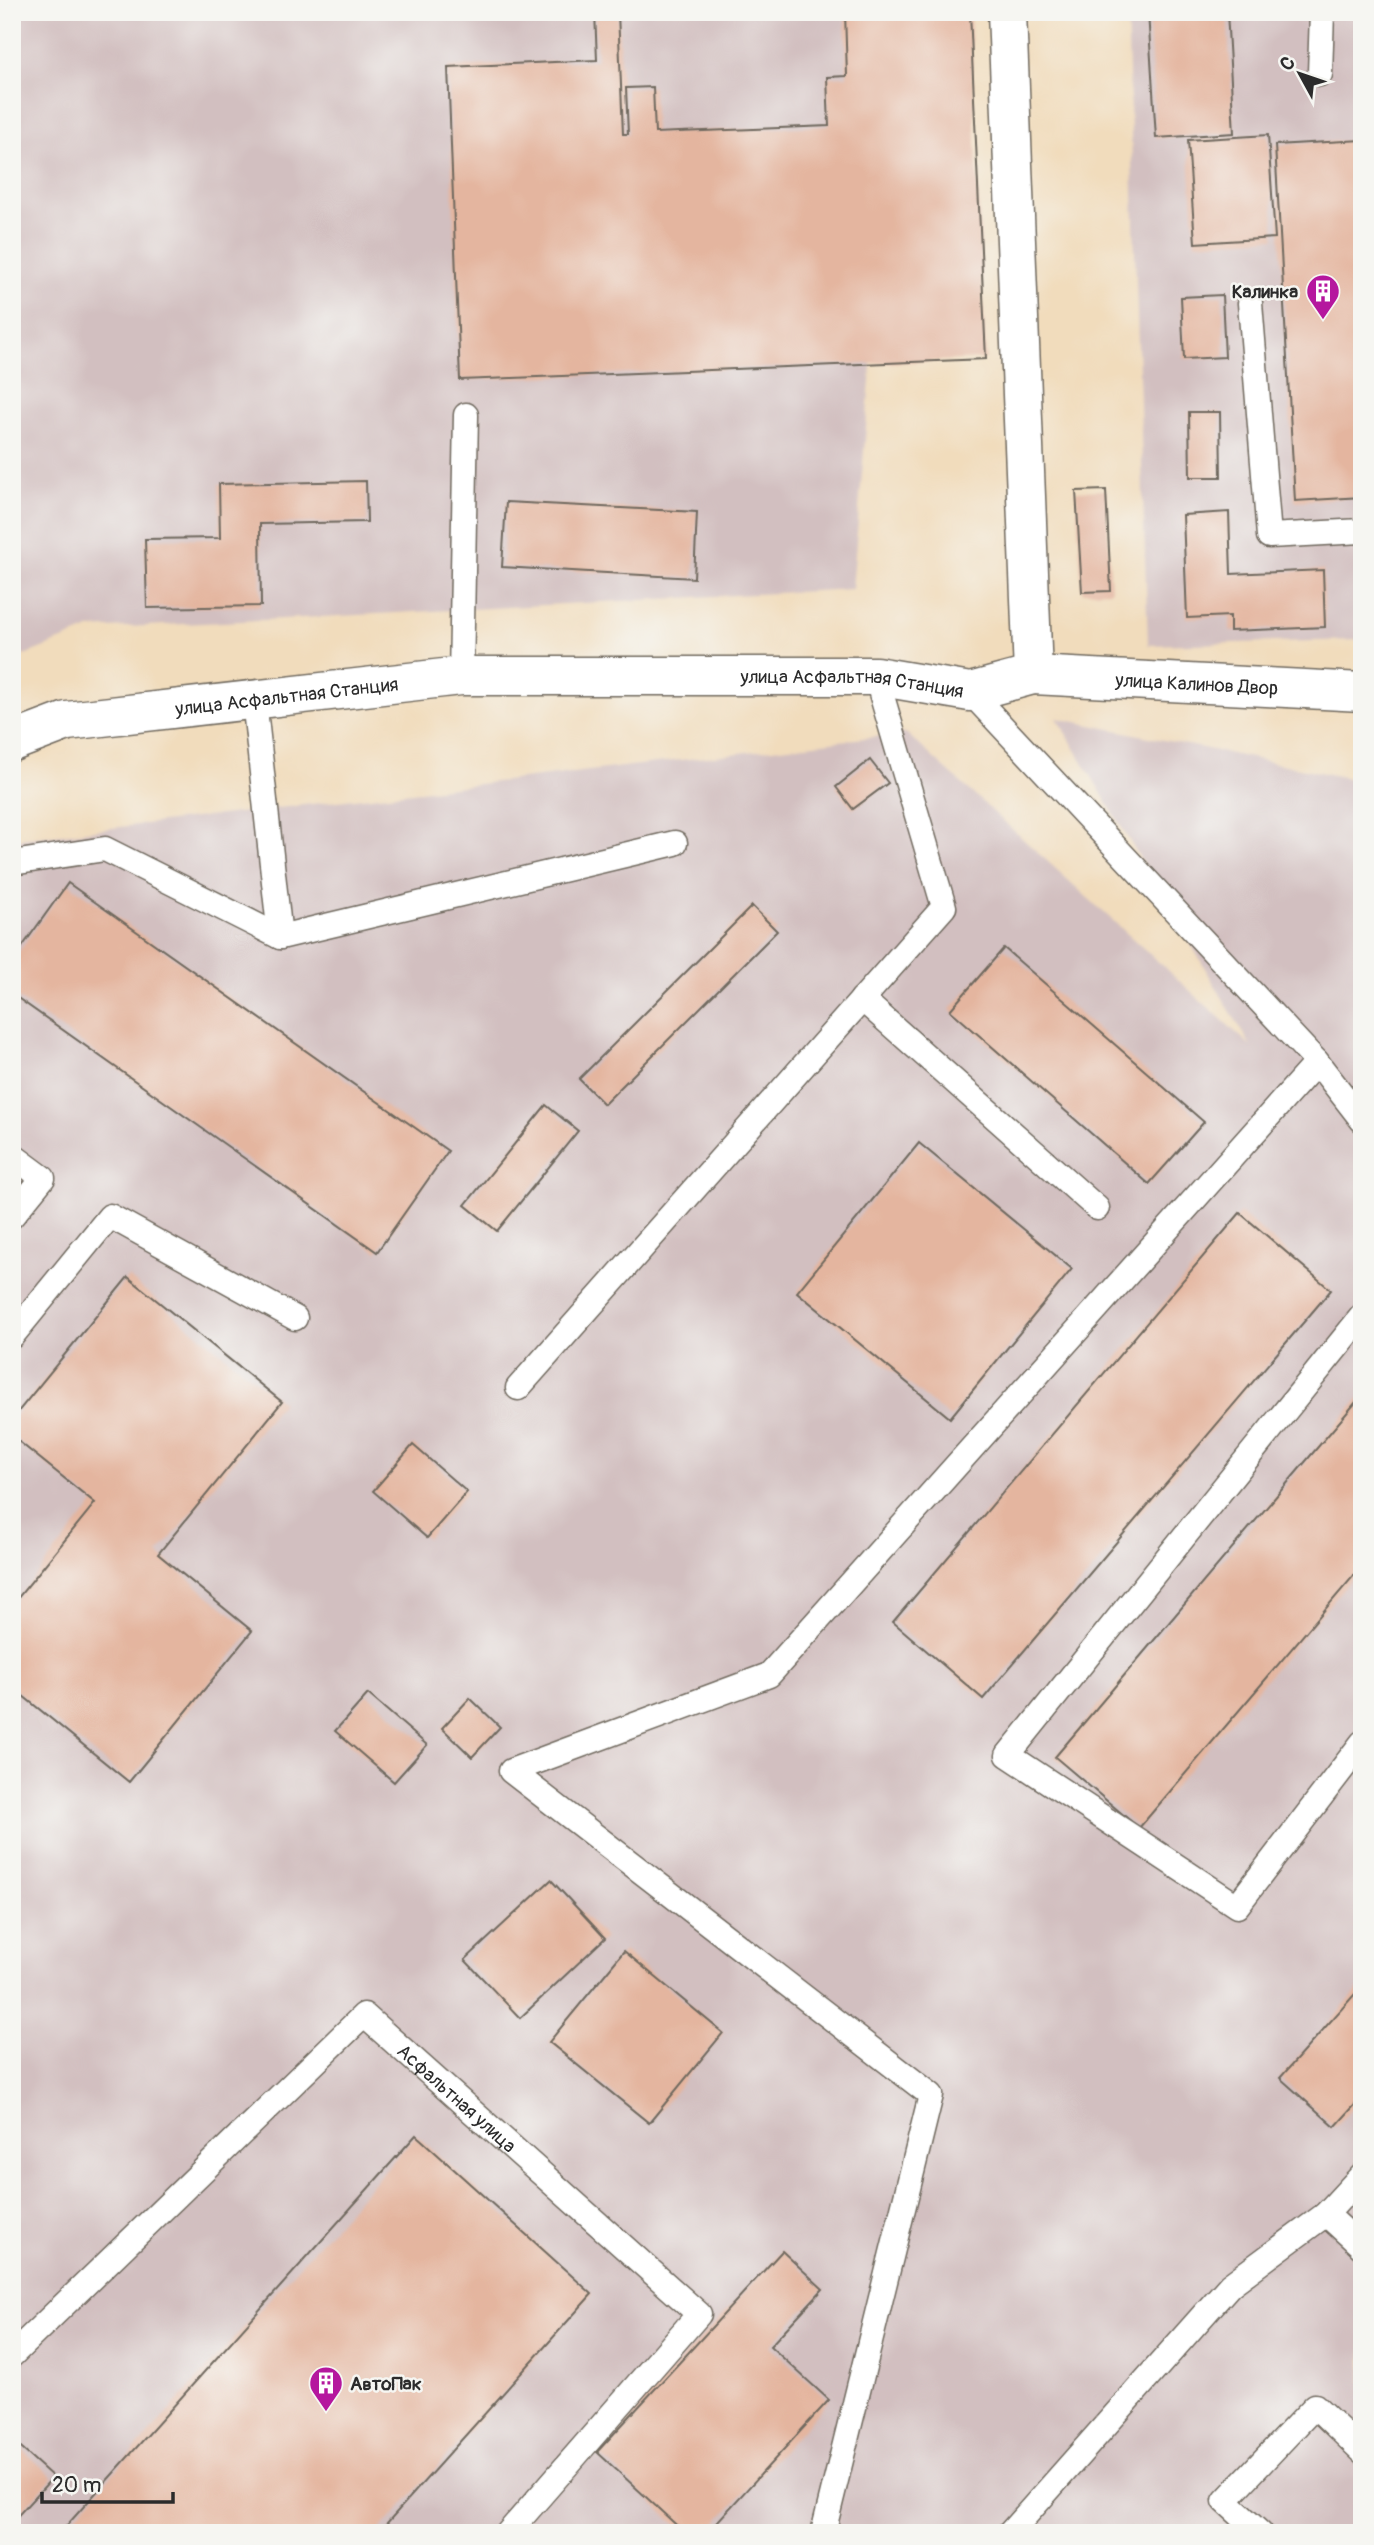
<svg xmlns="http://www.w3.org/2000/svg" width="1374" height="2545" viewBox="0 0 1374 2545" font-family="Pangolin,sans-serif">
<rect width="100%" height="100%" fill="#f6f6f2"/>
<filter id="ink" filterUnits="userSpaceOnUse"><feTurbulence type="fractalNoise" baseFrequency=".0143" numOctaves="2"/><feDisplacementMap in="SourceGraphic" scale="14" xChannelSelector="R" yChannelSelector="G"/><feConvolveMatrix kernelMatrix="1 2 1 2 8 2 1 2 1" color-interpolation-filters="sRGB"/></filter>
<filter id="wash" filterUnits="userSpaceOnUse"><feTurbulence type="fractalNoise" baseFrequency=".00686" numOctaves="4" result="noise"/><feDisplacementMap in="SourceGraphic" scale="28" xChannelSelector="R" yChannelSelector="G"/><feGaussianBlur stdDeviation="1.57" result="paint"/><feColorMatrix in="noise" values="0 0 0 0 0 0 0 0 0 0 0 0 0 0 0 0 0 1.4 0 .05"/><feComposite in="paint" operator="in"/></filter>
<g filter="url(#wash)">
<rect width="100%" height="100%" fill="#f1dcbc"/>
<g fill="#d2bfc0">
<polygon points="12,12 902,12 852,589 90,629 12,660"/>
<polygon points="1127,12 1362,12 1362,640 1148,645"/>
<polygon points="1057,718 1362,781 1362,2533 12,2533 12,840 906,733 1251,1046"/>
</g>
<g id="blocks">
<g fill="#e4b59f">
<polygon points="595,12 618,12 623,134 628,134 626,88 653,87 655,133 829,126 827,77 847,76 845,12 970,12 986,359 460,380 448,67 597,60"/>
<polygon points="1148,12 1227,12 1234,133 1156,138"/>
<polygon points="1268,135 1275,238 1195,243 1188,140"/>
<polygon points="1362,140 1362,497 1295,501 1275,145"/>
<polygon points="1222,295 1225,357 1184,359 1181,297"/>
<polygon points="1189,412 1220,412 1221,477 1190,477"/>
<polygon points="366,481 367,522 260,524 261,606 147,608 145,539 220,538 219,484"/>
<polygon points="1106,490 1111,591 1082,592 1076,491"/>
<polygon points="506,502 697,512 694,578 502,567"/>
<polygon points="1229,512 1231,574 1323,570 1325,627 1230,631 1230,616 1187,618 1183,515"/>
<polygon points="870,760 888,783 853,809 836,787"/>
<polygon points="68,883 448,1151 377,1252 12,994 12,961"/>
<polygon points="752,906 777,931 604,1104 579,1079"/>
<polygon points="1004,948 1204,1122 1149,1184 950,1010"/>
<polygon points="546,1105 578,1131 497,1231 465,1205"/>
<polygon points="919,1143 1072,1269 950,1418 797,1292"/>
<polygon points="1240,1213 1331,1290 983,1699 893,1622"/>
<polygon points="128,1277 282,1402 158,1554 252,1631 129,1782 12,1687 12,1605 95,1503 12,1436 12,1419"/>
<polygon points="1362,1395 1362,1566 1139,1828 1055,1757"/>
<polygon points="413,1445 467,1492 427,1538 373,1491"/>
<polygon points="368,1694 427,1745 394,1782 335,1731"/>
<polygon points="470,1698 500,1727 472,1757 442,1728"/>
<polygon points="551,1880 605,1938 520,2018 465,1960"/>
<polygon points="624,1951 723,2033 649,2123 549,2042"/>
<polygon points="1362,1986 1362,2097 1335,2127 1280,2078"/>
<polygon points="416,2135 592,2294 378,2533 60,2533"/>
<polygon points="782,2251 823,2289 770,2346 829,2400 707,2533 685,2533 597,2452"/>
<polygon points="12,2440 53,2477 12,2522"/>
</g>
</g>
</g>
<g filter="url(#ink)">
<use href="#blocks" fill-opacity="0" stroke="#70695e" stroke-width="2"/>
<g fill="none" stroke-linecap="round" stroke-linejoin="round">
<g stroke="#70695e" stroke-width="27">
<g id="lane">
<polyline points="1320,74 1322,12"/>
<polyline points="1250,303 1269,536 1362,531"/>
<polyline points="461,676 466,415"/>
<polyline points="254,700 280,937"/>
<polyline points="12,863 105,849 280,937 675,843"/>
<polyline points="862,999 1097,1208"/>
<polyline points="1317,1062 1362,1120"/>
<polyline points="12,1155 43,1178 12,1216"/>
<polyline points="1362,1316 1008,1755 1237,1906 1362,1743"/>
<polyline points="12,1336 110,1216 295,1318"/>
<polyline points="518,1388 944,907 876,676"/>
<polyline points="1326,2214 1362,2247"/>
<path id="s1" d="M12,2355l352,-340 335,299 -191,219"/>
<polyline points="823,2533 931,2095 511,1771 769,1675 1317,1062 970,692"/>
<polyline points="1010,2533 1230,2285 1326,2214 1362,2175"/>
<polyline points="1260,2533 1225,2501 1315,2406 1362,2451"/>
</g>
</g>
<g stroke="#70695e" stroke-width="41">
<g id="street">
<path id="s2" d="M1033,675l329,17"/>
<path id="s3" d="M12,742l55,-21 394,-45h415l94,16 63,-17 -26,-663"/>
</g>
</g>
<use href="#lane" stroke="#fff" stroke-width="24"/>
<use href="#street" stroke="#fff" stroke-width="38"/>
</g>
</g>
<defs>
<g id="building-pin" transform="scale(1.75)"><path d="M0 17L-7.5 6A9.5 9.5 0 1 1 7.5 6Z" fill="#b5179e" stroke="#f6f6f2"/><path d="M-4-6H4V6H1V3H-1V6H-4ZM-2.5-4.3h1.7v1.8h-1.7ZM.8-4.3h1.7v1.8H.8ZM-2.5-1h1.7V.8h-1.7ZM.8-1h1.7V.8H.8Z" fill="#fff"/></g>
</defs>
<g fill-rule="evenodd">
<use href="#building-pin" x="1323" y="291"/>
<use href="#building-pin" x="326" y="2383"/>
</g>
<g text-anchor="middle" stroke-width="5" stroke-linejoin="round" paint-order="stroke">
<g font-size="19" font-weight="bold" fill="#2b2b2b" stroke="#f6f6f2" text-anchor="end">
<text x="1298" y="298">Калинка</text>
<text x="350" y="2390" text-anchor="start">АвтоПак</text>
</g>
<g font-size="19" fill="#2b2b2b" stroke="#f6f6f2">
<text dy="7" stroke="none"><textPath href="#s3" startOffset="847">улица Асфальтная Станция</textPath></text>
<text dy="7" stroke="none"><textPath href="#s2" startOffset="164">улица Калинов Двор</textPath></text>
<text dy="7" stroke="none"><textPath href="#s3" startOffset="280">улица Асфальтная Станция</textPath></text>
<text dy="7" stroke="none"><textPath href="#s1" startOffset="614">Асфальтная улица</textPath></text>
</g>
</g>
<rect width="1374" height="2545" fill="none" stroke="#f6f6f2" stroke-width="42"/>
<g transform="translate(1300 74) rotate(310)" stroke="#f6f6f2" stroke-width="5" paint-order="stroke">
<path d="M0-5L12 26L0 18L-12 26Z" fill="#2b2b2b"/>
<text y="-10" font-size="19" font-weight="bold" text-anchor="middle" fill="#2b2b2b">С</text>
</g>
<path d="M42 2492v10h131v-10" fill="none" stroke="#2b2b2b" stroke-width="3.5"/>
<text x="52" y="2492" font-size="21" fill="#2b2b2b" stroke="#f6f6f2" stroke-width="5" paint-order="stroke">20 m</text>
</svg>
